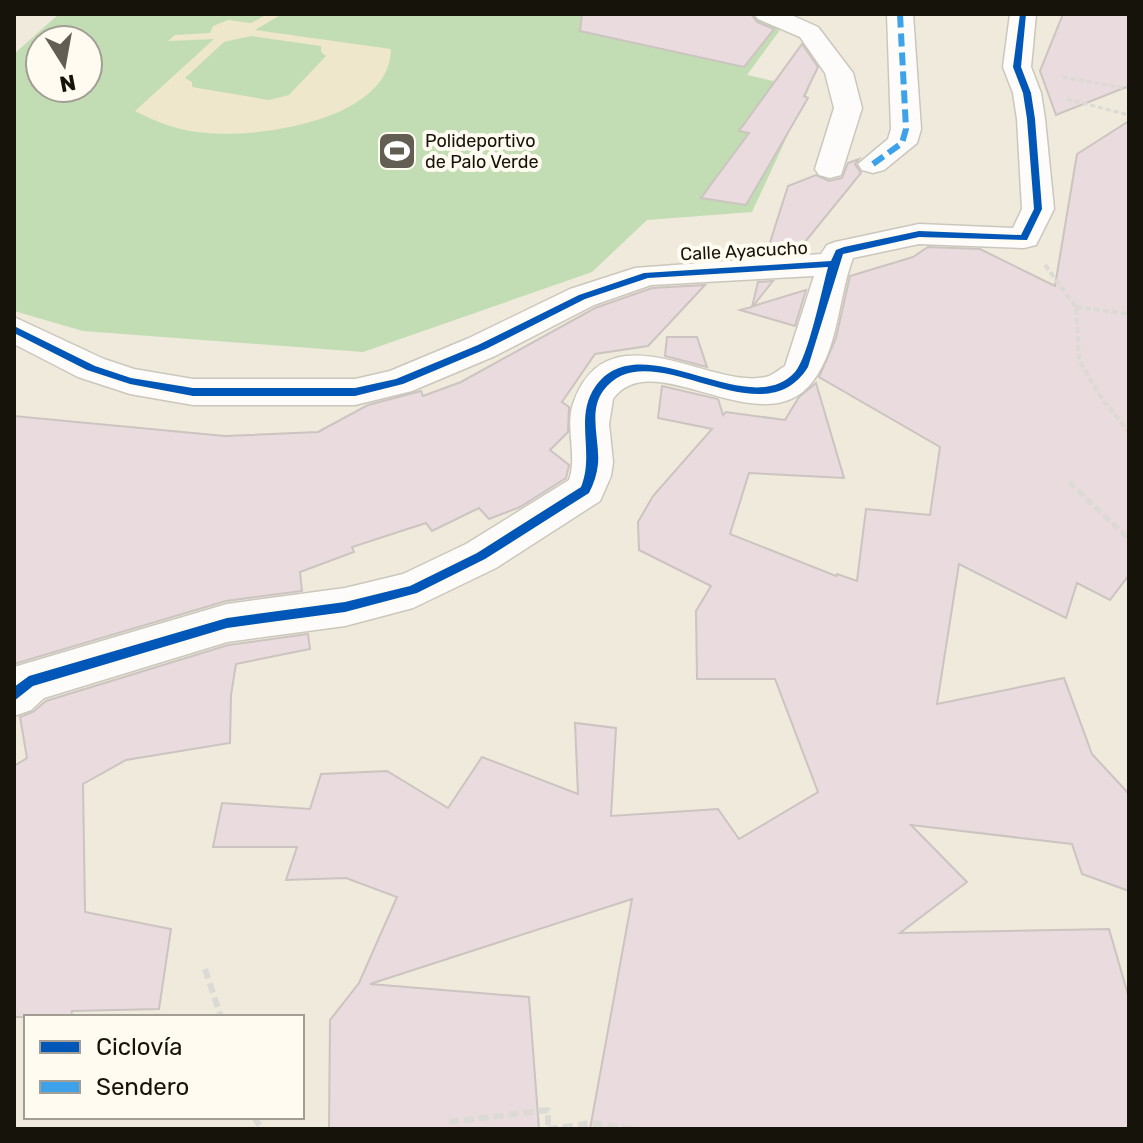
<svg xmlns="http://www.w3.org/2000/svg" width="1143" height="1143" viewBox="0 0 1143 1143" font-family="Rubik,sans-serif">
<rect width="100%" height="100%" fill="#efeadc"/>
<path fill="#c2dcb3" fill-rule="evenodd" d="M59,14h689l37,9 -38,52 62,14 -57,123 -105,8 -55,52 -229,80 -280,-21 -69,-20v-257zM40,40h48v48h-48z"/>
<path fill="#eee7cc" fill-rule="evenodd" d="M268,14h14l-27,16 136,19c-1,71 -130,89 -185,84 -26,-2 -48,-10 -71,-22l79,-72 -46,2 7,-6 35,-2 3,-7 15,-6 23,3zM251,36l70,10v6l5,4 -37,39 -20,5 -77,-13v-5l-7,-4 39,-36z"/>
<g fill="#eadbde" stroke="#cbc4c0" stroke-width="2">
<polygon points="582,14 751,14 757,22 774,29 744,67 580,31"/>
<polygon points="1063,14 1129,14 1129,86 1056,115 1040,71"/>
<polygon points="802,44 818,67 804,96 808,98 746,205 701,198 749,133 739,131"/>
<polygon points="1129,121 1129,575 1110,600 1077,583 1066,618 959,564 937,704 1064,678 1092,754 1129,794 1129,891 1082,874 1072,844 911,825 967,882 900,933 1109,929 1129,998 1129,1129 590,1129 632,899 370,984 529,997 539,1129 329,1129 330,1020 359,983 397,897 346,878 286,880 297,847 213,847 222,803 310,809 321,774 387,771 448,808 482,757 578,794 575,723 616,728 611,816 718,809 739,839 818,792 775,679 697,679 696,611 711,586 639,550 638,522 653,496 712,429 658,418 662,386 718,399 723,415 726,412 785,420 799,397 816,383 844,478 749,473 730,534 836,576 837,574 857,581 866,509 930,515 940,447 819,377 836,338 850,276 913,257 928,247 980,249 1055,286 1077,154"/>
<polygon points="859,159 855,164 861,173 796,253 766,255 788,186 816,175 829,181 842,178 848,163"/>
<polygon points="773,281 753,306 806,290 795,326 740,310 752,307 758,282"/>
<polygon points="705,285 648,346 595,354 562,402 569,407 568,432 550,450 569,465 566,478 520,507 489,519 479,508 432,531 426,523 352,547 354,552 300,572 302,591 226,601 14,664 14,416 225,436 318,432 368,405 421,391 423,396 461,382 595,308 652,288"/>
<polygon points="667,337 697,337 707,367 665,356"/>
<polygon points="308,634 310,649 236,664 231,695 230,743 126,760 83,784 85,912 171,929 159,1009 72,1011 71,1017 14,1017 14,766 27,758 20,717 33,712 46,701 228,645"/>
</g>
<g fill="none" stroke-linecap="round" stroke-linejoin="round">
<g stroke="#cbc7bc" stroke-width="3">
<g id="minor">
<polygon points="754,14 789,14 818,27 853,73 862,108 841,175 830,178 819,175 815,169 834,108 825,73 800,37 758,19"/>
<polygon points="887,14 913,14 921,129 917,143 884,170 873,173 862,170 858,164 888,139 891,129"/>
<path d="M1010,14h26l-5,53 10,26 4,26 9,90 -18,36 -12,3 -105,-4 -66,14c-15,39 -14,89 -40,123 -50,67 -160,-39 -200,18l-4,25 4,38 -2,14 -11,25 -104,67 -83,40 -68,18 -118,16 -183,56 -13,12 -17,6v-49l213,-63 118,-16 58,-14 63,-30 103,-64c9,-26 -5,-54 5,-79 36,-96 142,-7 195,-25 5,-2 11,-7 16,-10l29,-90 -163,9 -57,20 -99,51 -83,35 -57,14h-162l-63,-11 -52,-17 -64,-33v-27l90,42 30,10 59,10h162l35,-8 79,-33 101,-49 65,-21 186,-14 6,-9 8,-3 84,-18 94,4 9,-19 -5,-90 -4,-26 -10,-26z"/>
</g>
</g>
<g stroke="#dbdad5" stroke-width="3" stroke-dasharray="5 3" stroke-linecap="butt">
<polyline points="1063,77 1129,89"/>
<polyline points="1067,99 1129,115"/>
</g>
<g stroke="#dbdad5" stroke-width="4" stroke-dasharray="6 3" stroke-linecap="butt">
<polyline points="1045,265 1076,307 1079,360 1102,399 1129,432"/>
<polyline points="1076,307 1129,314"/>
</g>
<polyline stroke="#dbdad5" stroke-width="5" stroke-dasharray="8 4" stroke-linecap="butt" points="1069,482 1129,539"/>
<g stroke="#dbdad5" stroke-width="6" stroke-dasharray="10 5" stroke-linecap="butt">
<polyline points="205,969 221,1017"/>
<polyline points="254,1117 262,1129"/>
<polyline points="449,1122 548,1110 548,1129"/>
<polyline points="548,1129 592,1123 635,1129"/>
</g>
<use href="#minor" fill="#fdfcfa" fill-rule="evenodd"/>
<polyline stroke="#3da2e9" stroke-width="6" stroke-dasharray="13 6" stroke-linecap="butt" points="873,164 902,143 906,129 900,14"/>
<g stroke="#fffbf1" stroke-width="5">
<path id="cycleway" d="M1020,14h6l-5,53 10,26 4,26 7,90 -15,31 -108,-3 -76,17 -35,113c-47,76 -159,-39 -205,24 -15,21 -3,49 -5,73 -1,10 -4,19 -9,29l-104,66 -68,34 -72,19 -118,16 -194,58 -19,15v-14l15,-11 198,-58 118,-16 65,-16 67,-33 104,-66c14,-34 -7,-69 14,-100 45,-65 153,37 200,-15 13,-14 27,-83 33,-105l-180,11 -63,21 -99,50 -83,35 -48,12h-162l-63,-12 -43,-14 -73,-37v-7l81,40 36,12 62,10h162l41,-9 82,-34 101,-50 65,-22 187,-12 5,-11 8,-3 75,-16 102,4 13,-26 -7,-90 -4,-26 -10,-26z"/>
</g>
<use href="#cycleway" fill="#0057b8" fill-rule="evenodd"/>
</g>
<defs>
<g id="stadium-square" transform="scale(2)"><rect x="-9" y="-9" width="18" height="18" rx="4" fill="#625e54" stroke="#fffbf1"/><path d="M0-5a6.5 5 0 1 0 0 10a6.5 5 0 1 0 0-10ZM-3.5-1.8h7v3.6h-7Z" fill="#fff"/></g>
</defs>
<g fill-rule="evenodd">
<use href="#stadium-square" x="397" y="151"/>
</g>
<g text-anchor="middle" stroke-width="8" stroke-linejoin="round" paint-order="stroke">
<g font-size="18" fill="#16130a" stroke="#fffbf1" text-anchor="start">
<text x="425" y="147">Polideportivo<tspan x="425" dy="21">de Palo Verde</tspan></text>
</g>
<g font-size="18" fill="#16130a" stroke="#fffbf1">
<text transform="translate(744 251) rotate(-3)" y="6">Calle Ayacucho</text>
</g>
</g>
<rect width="1143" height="1143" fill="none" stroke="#16130a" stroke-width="32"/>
<rect x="24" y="1015" width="280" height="104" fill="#fffbf1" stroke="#a29e95" stroke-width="2"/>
<rect x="40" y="1041" width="40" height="12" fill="#0057b8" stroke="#a29e95" stroke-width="2"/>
<text x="96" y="1055" font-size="24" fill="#16130a">Ciclovía</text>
<rect x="40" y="1081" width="40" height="12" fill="#3da2e9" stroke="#a29e95" stroke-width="2"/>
<text x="96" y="1095" font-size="24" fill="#16130a">Sendero</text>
<g transform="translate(64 64) rotate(169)"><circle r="38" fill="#fffbf1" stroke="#a29e95" stroke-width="2"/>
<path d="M0-6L14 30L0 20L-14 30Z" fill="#625e54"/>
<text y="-12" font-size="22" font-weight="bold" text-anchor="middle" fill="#16130a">N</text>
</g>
</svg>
